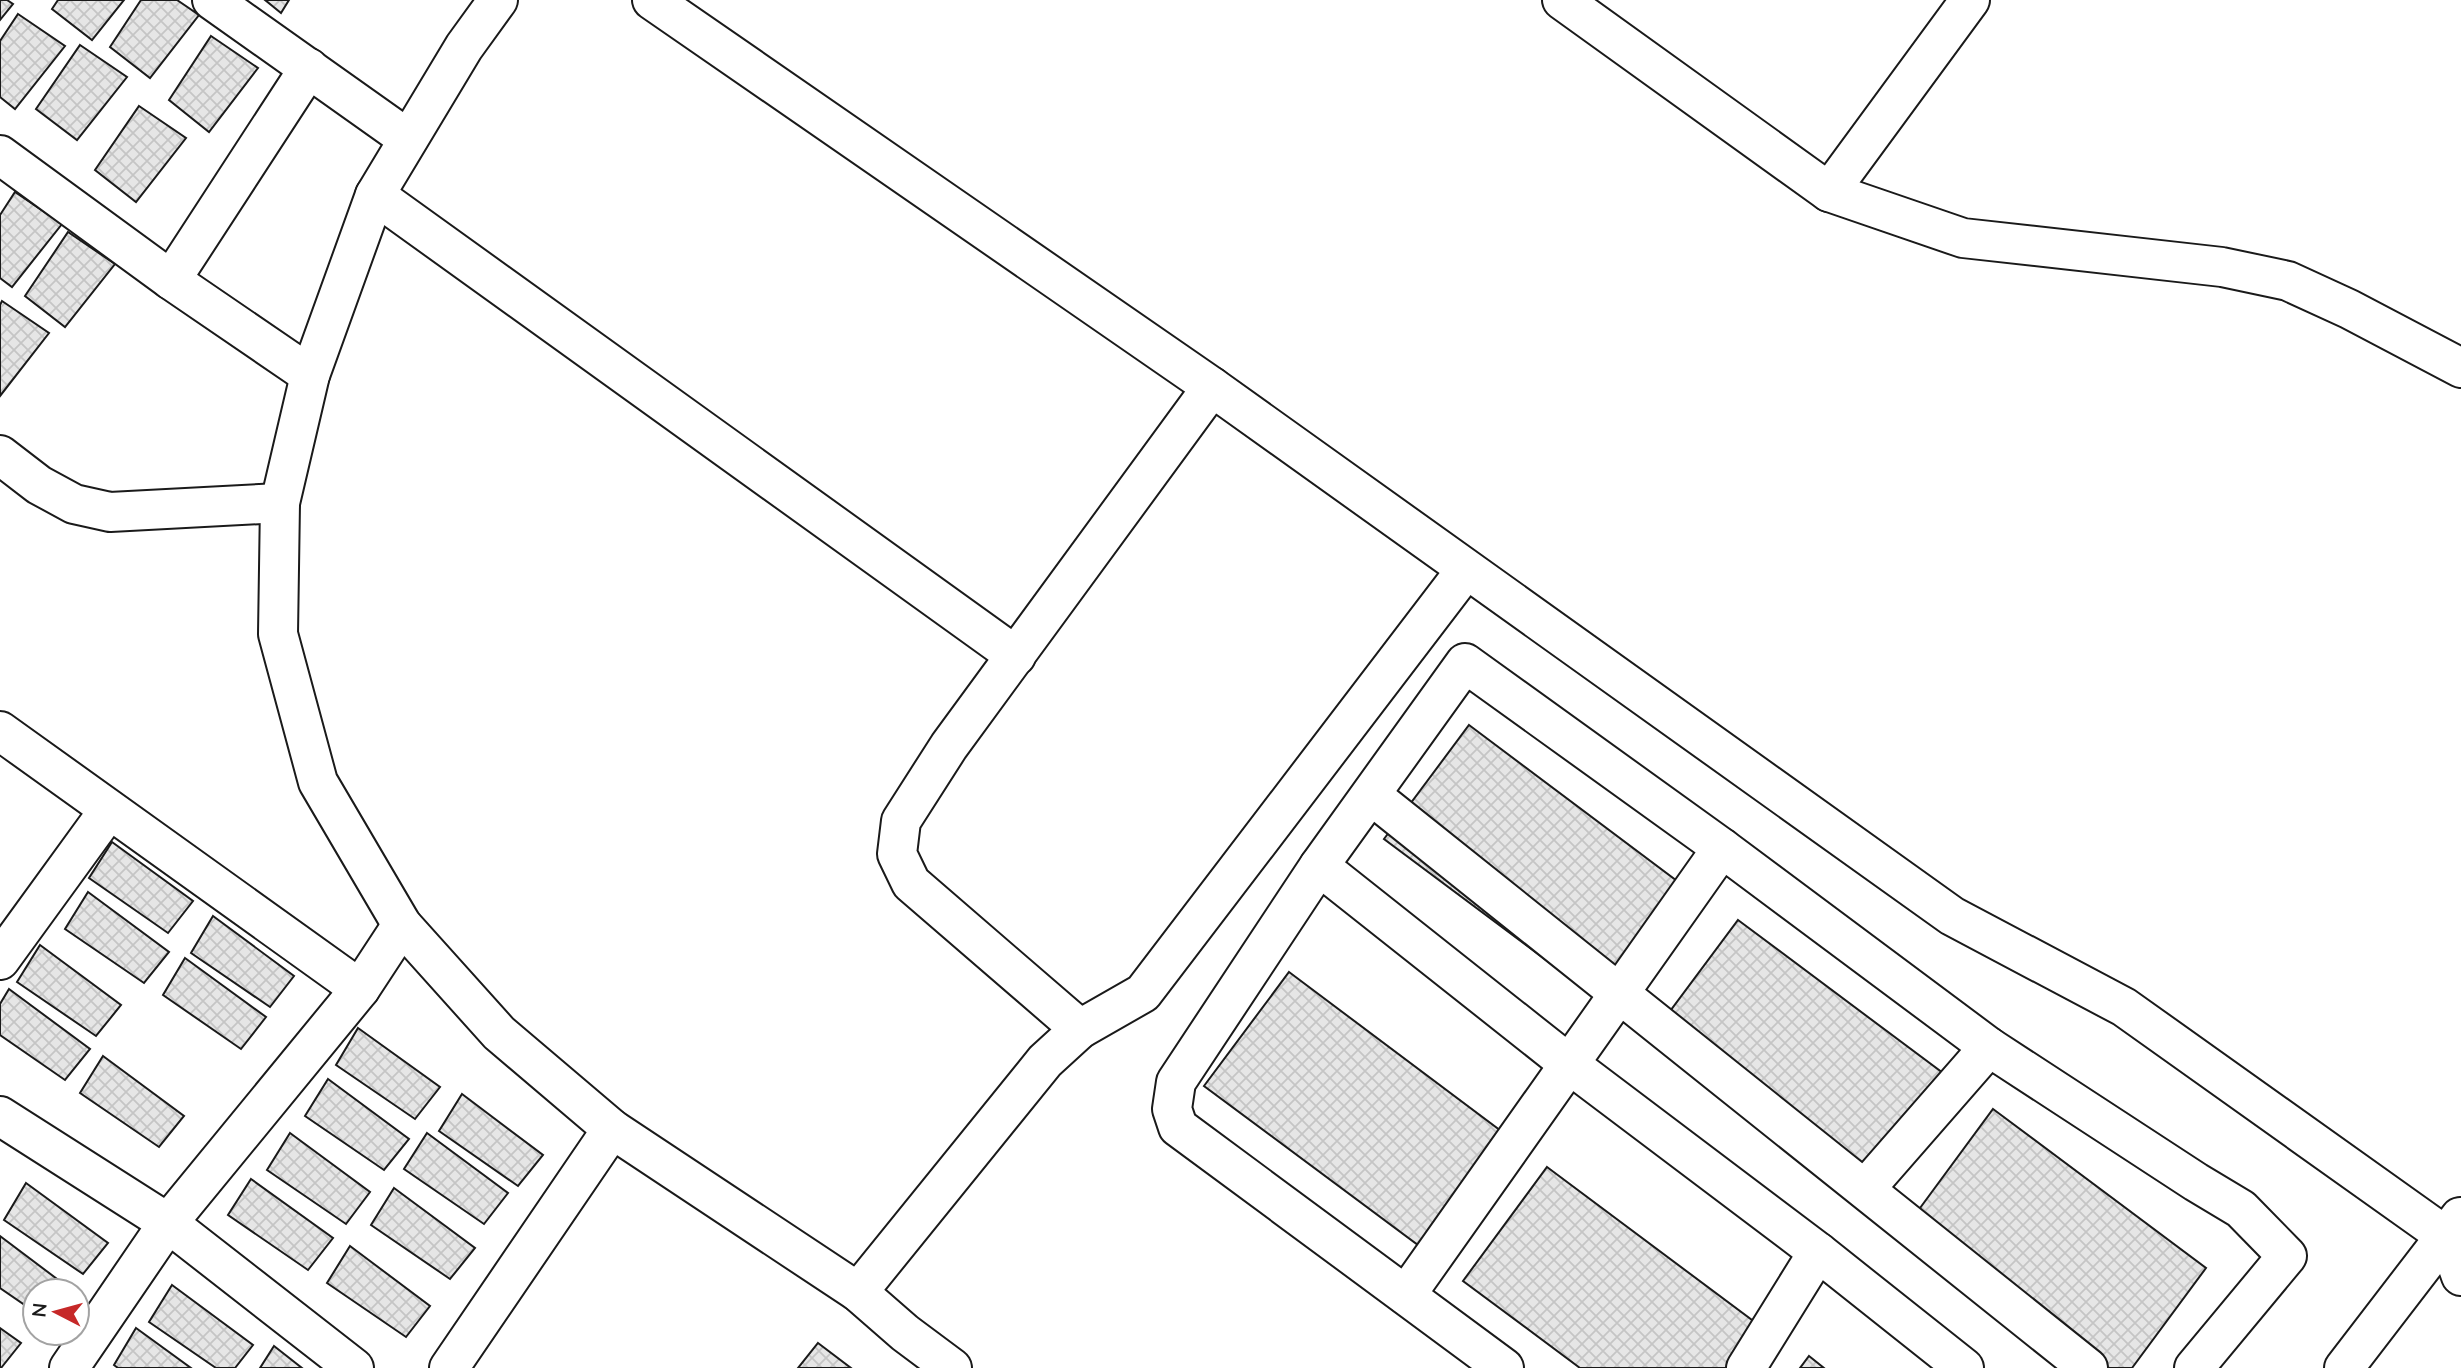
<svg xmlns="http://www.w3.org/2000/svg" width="2461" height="1368" viewBox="0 0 2461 1368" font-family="Mulish,sans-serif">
<defs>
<pattern id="building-cross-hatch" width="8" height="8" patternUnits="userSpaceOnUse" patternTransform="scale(1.75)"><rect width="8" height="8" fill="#e6e6e6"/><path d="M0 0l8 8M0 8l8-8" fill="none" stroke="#c5c5c5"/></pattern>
</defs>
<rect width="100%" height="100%" fill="#fff"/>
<g fill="url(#building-cross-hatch)" stroke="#1a1a1a" stroke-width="2">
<polygon points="0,0 7,0 13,4 0,20"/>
<polygon points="58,0 124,0 92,40 52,9"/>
<polygon points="141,0 177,0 199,15 150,78 110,47"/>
<polygon points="265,0 289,0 281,13"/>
<polygon points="18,14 65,46 15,109 0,97 0,41"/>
<polygon points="211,36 258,68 209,132 169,100"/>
<polygon points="80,45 127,77 77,140 36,109"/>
<polygon points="139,106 186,138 136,202 95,170"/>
<polygon points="15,192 62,224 12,287 0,278 0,215"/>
<polygon points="68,232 115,264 65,327 25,296"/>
<polygon points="2,301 49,333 0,396 0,305"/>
<polygon points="1469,725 1681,884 1597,998 1384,839"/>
<polygon points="112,842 193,901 168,933 89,878"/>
<polygon points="88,892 169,952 144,983 65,929"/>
<polygon points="213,916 294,976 270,1007 191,953"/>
<polygon points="1738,920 1951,1079 1867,1194 1653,1034"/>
<polygon points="40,945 121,1005 96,1036 17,982"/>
<polygon points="185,958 266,1017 241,1049 163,995"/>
<polygon points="1289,972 1501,1131 1418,1245 1204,1086"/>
<polygon points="9,989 90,1049 65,1080 0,1035 0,1004"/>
<polygon points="358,1028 440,1087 415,1119 336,1065"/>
<polygon points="103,1056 184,1116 159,1147 80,1093"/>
<polygon points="328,1079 409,1139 384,1170 305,1116"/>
<polygon points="462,1094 543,1155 518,1186 439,1131"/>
<polygon points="1993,1109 2206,1268 2132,1368 2103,1368 1909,1223"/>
<polygon points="290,1133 370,1192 346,1224 267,1170"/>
<polygon points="427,1133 508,1193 484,1224 404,1169"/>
<polygon points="1547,1167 1760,1326 1729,1368 1580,1368 1463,1281"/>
<polygon points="251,1179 333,1238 308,1270 228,1215"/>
<polygon points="26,1183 108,1243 83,1274 4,1220"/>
<polygon points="394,1188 475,1248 450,1279 371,1225"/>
<polygon points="0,1236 69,1288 67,1291 35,1291 35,1312 0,1288"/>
<polygon points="350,1246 430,1306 406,1337 327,1283"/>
<polygon points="172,1285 253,1345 235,1368 216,1368 149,1322"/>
<polygon points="0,1328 21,1343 1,1368 0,1368"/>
<polygon points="136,1328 191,1368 118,1368 114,1365"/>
<polygon points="818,1343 851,1368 798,1368"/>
<polygon points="274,1346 302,1368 260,1368"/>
<polygon points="1809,1356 1824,1368 1800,1368"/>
</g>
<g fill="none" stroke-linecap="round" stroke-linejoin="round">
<g stroke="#1a1a1a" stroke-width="42">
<g id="minor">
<polyline points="212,0 408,139"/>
<polyline points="498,0 464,47 375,195 310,375 280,503 278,634 318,782 402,925 499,1033 612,1129 858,1292 905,1333 952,1368"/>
<polyline points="652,0 1212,387 1952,916 2124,1007 2447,1237 2461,1240"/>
<polyline points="1562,0 1829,192 1963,238 2222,267 2288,281 2349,309 2461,368"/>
<polyline points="0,155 171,280 310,375"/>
<polyline points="1829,192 1970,0"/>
<polyline points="375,195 1016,656"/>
<polyline points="171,280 309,68"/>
<polyline points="0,455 39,485 74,504 110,512 280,503"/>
<polyline points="0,731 360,989"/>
<polyline points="1371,795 2088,1368"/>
<polyline points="1319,866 1569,1064 1818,1252 1964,1368"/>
<polyline points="0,960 109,810"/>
<polyline points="1080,1029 911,883 897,854 901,821 949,746 1212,387"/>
<polyline points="0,1116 168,1223 354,1368"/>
<polyline points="1865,1189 1989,1047"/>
<polyline points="2447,1237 2461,1276"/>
<polyline points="858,1292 1045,1061 1080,1029 1143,993 1465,571"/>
<polyline points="1406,1295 1722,848"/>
<polyline points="69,1368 168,1223 360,989 402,925"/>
<polyline points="449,1368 612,1129"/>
<polyline points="1504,1368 1178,1127 1172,1109 1176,1082 1319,866 1465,663 1722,848 1989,1047 2196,1182 2241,1209 2287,1256 2194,1368"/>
<polyline points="1746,1368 1818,1252"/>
<polyline points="2344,1368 2460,1217"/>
</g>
</g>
<use href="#minor" stroke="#fff" stroke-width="38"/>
</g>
<g transform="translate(56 1312) rotate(276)"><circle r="33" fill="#ffffff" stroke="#a3a3a3" stroke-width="2"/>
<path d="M0-5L12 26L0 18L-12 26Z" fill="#c62828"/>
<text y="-10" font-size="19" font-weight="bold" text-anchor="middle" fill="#1a1a1a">N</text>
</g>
</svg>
